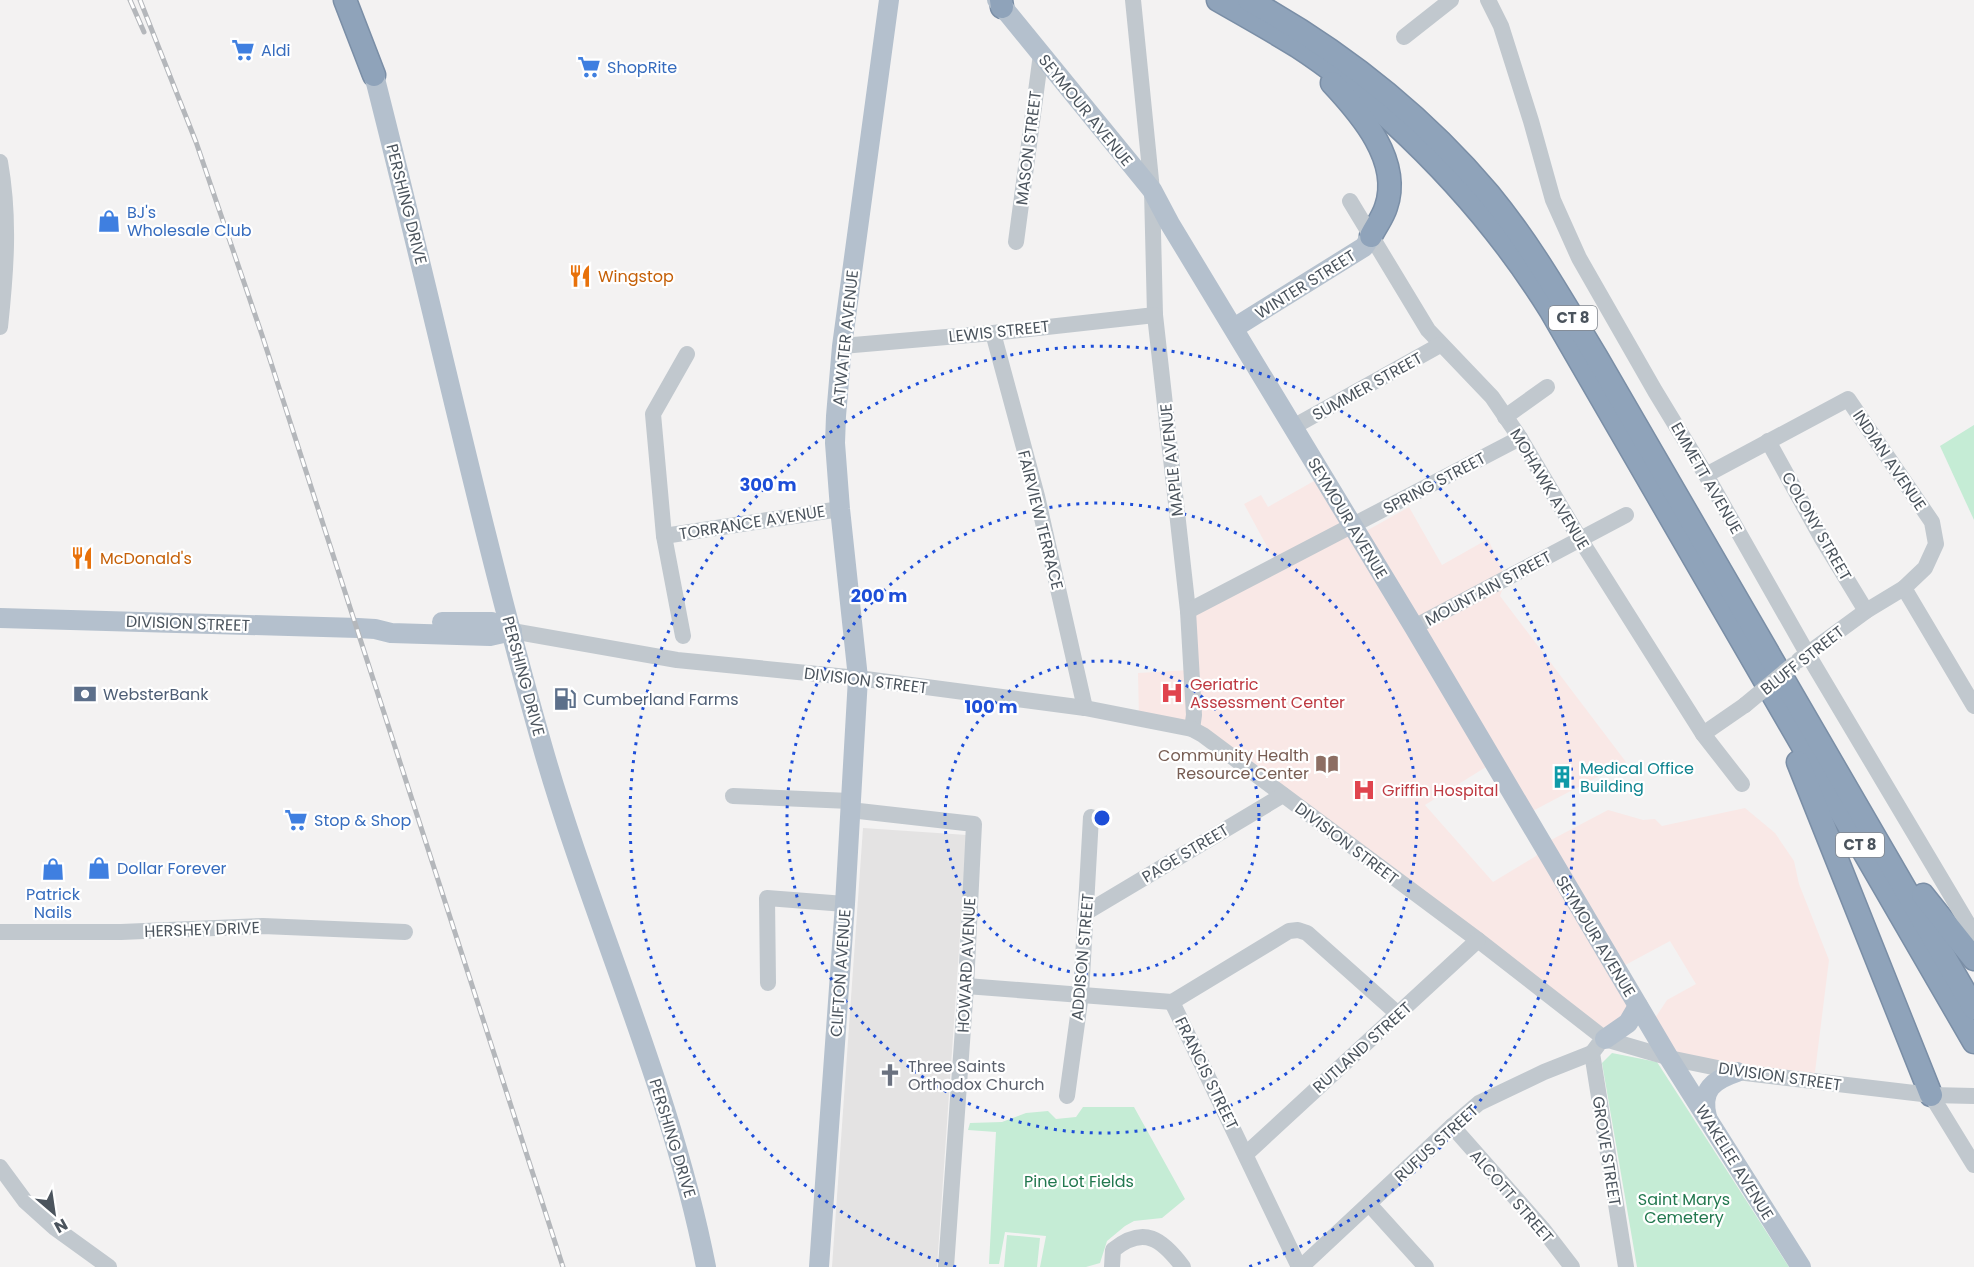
<svg xmlns="http://www.w3.org/2000/svg" width="1974" height="1267" viewBox="0 0 1974 1267" font-family="Poppins,sans-serif">
<rect width="100%" height="100%" fill="#f3f2f2"/>
<polygon fill="#e4e3e3" points="863,828 967,835 937,1267 832,1267"/>
<polygon fill="#f9e8e6" points="1323,476 1359,535 1409,507 1442,565 1488,539 1506,579 1500,596 1626,762 1525,815 1494,762 1425,805 1493,882 1536,856 1549,841 1608,810 1643,820 1655,819 1662,826 1745,808 1775,833 1794,861 1799,884 1829,960 1814,1080 1674,1059 1650,1026 1667,1000 1696,984 1670,941 1616,970 1638,1006 1605,1039 1190,721 1139,718 1138,673 1190,670 1188,611 1277,565 1244,504 1261,495 1268,507"/>
<g fill="#c5ecd5">
<polygon points="1974,425 1974,520 1940,446"/>
<polygon points="1612,1053 1657,1062 1789,1267 1637,1267 1602,1063"/>
<polygon points="1083,1107 1134,1107 1185,1199 1162,1218 1134,1221 1125,1226 1107,1241 1100,1263 1086,1267 1040,1267 1046,1236 1005,1232 999,1264 989,1264 996,1132 968,1130 970,1123 1002,1122 1026,1113 1048,1111 1056,1119 1076,1117"/>
<polygon points="1007,1235 1040,1238 1037,1267 1004,1267"/>
</g>
<g fill="none" stroke-linecap="round" stroke-linejoin="round">
<g stroke="#7a8ea6" stroke-width="25">
<g id="highway">
<polyline points="345,0 374,75"/>
<polyline points="1001,0 1002,7"/>
<path d="M1218,0c26,15 53,30 79,46 34,22 67,49 96,76 62,57 114,118 158,189l423,731"/>
<path d="M1249,0c91,50 173,115 240,194 42,51 74,108 108,164l377,650"/>
<path d="M1332,83c29,31 70,78 54,124 -3,10 -10,19 -15,29"/>
<polyline points="1798,762 1931,1095"/>
<polyline points="1923,895 1974,959"/>
</g>
</g>
<g stroke="#c1c8ce" stroke-width="16">
<polyline points="1133,0 1152,190 1155,315 1188,611 1194,715 1192,729"/>
<polyline points="1488,0 1501,26 1531,121 1553,200 1579,258 1655,391 1706,475 1807,653 1974,934"/>
<polyline points="1404,37 1451,0"/>
<path d="M0,162c10,56 6,109 0,165"/>
<polyline points="1350,201 1428,330 1492,397 1520,438 1580,539 1703,734 1742,784"/>
<polyline points="1016,242 1041,54"/>
<polyline points="993,333 1037,496 1085,708"/>
<polyline points="842,346 993,333 1155,315"/>
<polyline points="1505,417 1547,387"/>
<polyline points="1293,427 1440,345"/>
<polyline points="1768,441 1821,537 1866,611"/>
<polyline points="1706,475 1848,399 1932,522 1936,544 1925,568 1904,588 1974,706"/>
<polyline points="664,536 840,509"/>
<polyline points="1188,611 1520,438"/>
<polyline points="1414,627 1626,515"/>
<polyline points="512,631 677,660 858,678 1085,708 1192,729 1203,735 1478,940 1605,1039 1674,1059 1737,1072 1931,1095 1974,1096"/>
<polyline points="683,636 664,536 653,414 687,354"/>
<polyline points="1799,660 1866,611 1904,588"/>
<polyline points="1703,734 1745,705"/>
<polyline points="733,796 850,801"/>
<polyline points="850,810 974,824 966,986 946,1267"/>
<polyline points="1087,912 1283,795"/>
<polyline points="0,932 121,932 263,926 405,932"/>
<polyline points="768,983 767,898 845,904"/>
<polyline points="966,986 1172,1002"/>
<polyline points="1172,1002 1299,1267"/>
<polyline points="1172,1002 1289,931 1298,930 1307,933 1398,1014"/>
<polyline points="1598,1045 1592,1053 1626,1267"/>
<polyline points="1931,1095 1974,1165"/>
<polyline points="1067,1096 1081,994 1091,817"/>
<polyline points="1452,1126 1542,1228 1572,1267"/>
<polyline points="1246,1154 1478,940"/>
<polyline points="0,1167 25,1201 55,1228 109,1267"/>
<polyline points="1369,1204 1426,1267"/>
<path d="M1112,1267l1,-17c31,-25 49,-11 70,17"/>
<polyline points="1301,1267 1452,1126 1479,1103 1544,1072 1592,1053"/>
</g>
<g stroke="#b4c0cd" stroke-width="20">
<polyline points="997,0 1152,190 1170,224 1414,627 1669,1058 1801,1267"/>
<path d="M374,75c57,223 105,448 168,670 50,176 129,342 164,522"/>
<polyline points="1234,328 1364,247 1371,236"/>
<polyline points="0,618 358,628 375,629 391,633 490,636 512,631"/>
<polyline points="442,622 492,622 512,631"/>
<polyline points="1605,1039 1628,1023 1638,1006"/>
<path d="M1707,1117c-7,-27 6,-37 30,-45"/>
<polyline points="819,1267 845,904 858,678 840,509 835,443 836,416 842,346 889,0"/>
</g>
<use href="#highway" stroke="#8fa3ba" stroke-width="22"/>
<g stroke="#b4b7bb" stroke-width="5">
<g id="rail">
<polyline points="130,0 144,32"/>
<polyline points="140,0 196,142 262,335 563,1267"/>
</g>
</g>
<use href="#rail" stroke="#fff" stroke-width="3" stroke-dasharray="9" stroke-linecap="butt"/>
<polyline stroke="#c1c8ce" stroke-width="16" points="1745,705 1793,665"/>
</g>
<g fill="none" stroke="#1d4ed8" stroke-width="3" stroke-dasharray="3 6">
<circle cx="1102" cy="818" r="157"/>
<circle cx="1102" cy="818" r="315"/>
<path d="M956 1267A472 472 0 1 1 1248 1267"/>
</g>
<defs>
<g id="supermarket-bare" transform="scale(1.8)"><path d="M-6-5.5h2.5l.6 2H6L4.5 2H-2.5L-4.4-4H-6ZM-1.5 3.2a1.3 1.3 0 1 0 .1 0ZM3 3.2a1.3 1.3 0 1 0 .1 0Z" fill="#3f7fe0" stroke="#fff" stroke-width="2.5" paint-order="stroke"/></g>
<g id="shop-bare" transform="scale(1.8)"><path d="M-5-2.5h2.3a2.7 3.5 0 0 1 5.4 0H5L5.5 6h-11ZM-1.5-2.5h3a1.5 2.3 0 0 0-3 0Z" fill="#3f7fe0" stroke="#fff" stroke-width="2.5" paint-order="stroke"/></g>
<g id="restaurant-bare" transform="scale(1.8)"><path d="M-5-6h1v4h1v-4h1v4h1v-4h1v5L-1.5 .5V6h-2V.5L-5-1ZM5-6V6H3V1.5H1.5Q1.5-4 5-6Z" fill="#e8710a" stroke="#fff" stroke-width="2.5" paint-order="stroke"/></g>
<g id="hospital-bare" transform="scale(1.8)"><path d="M-5-5h3v3.5h4V-5h3V5h-3V1.5h-4V5h-3Z" fill="#e0444e" stroke="#fff" stroke-width="2.5" paint-order="stroke"/></g>
<g id="bank-bare" transform="scale(1.8)"><path d="M-6-4H6V4H-6ZM0-2.3a2.3 2.3 0 1 0 0 4.6a2.3 2.3 0 1 0 0-4.6Z" fill="#5c6f8a" stroke="#fff" stroke-width="2.5" paint-order="stroke"/></g>
<g id="fuel-bare" transform="scale(1.8)"><path d="M-5.5-6h7V0h2V4h1.3V-2.5L3-4.5l.8-.8L6-3V5H2.5V1h-1V6h-7ZM-4.2-4.7v3.2H.2V-4.7Z" fill="#5c6f8a" stroke="#fff" stroke-width="2.5" paint-order="stroke"/></g>
<g id="library-bare" transform="scale(1.8)"><path d="M-6-4Q-3-5.5-.7-3.5V5Q-3 3-6 4ZM6-4Q3-5.5 .7-3.5V5Q3 3 6 4Z" fill="#8d6e63" stroke="#fff" stroke-width="2.5" paint-order="stroke"/></g>
<g id="building-bare" transform="scale(1.8)"><path d="M-4-6H4V6H1V3H-1V6H-4ZM-2.5-4.3h1.7v1.8h-1.7ZM.8-4.3h1.7v1.8H.8ZM-2.5-1h1.7V.8h-1.7ZM.8-1h1.7V.8H.8Z" fill="#0f9aa8" stroke="#fff" stroke-width="2.5" paint-order="stroke"/></g>
<g id="church-bare" transform="scale(1.8)"><path d="M-1.2-6h2.4v3.5h3.3v2.4h-3.3V6h-2.4V-.1h-3.3v-2.4h3.3Z" fill="#6b7280" stroke="#fff" stroke-width="2.5" paint-order="stroke"/></g>
</defs>
<g fill-rule="evenodd">
<use href="#supermarket-bare" x="243" y="50"/>
<use href="#supermarket-bare" x="589" y="67"/>
<use href="#shop-bare" x="109" y="221"/>
<use href="#restaurant-bare" x="580" y="276"/>
<use href="#restaurant-bare" x="82" y="558"/>
<use href="#hospital-bare" x="1172" y="693"/>
<use href="#bank-bare" x="85" y="694"/>
<use href="#fuel-bare" x="565" y="699"/>
<use href="#library-bare" x="1327" y="764"/>
<use href="#building-bare" x="1562" y="777"/>
<use href="#hospital-bare" x="1364" y="790"/>
<use href="#supermarket-bare" x="296" y="820"/>
<use href="#shop-bare" x="99" y="868"/>
<use href="#shop-bare" x="53" y="869"/>
<use href="#church-bare" x="890" y="1075"/>
</g>
<g text-anchor="middle" stroke-width="4.5" stroke-linejoin="round" paint-order="stroke">
<g fill="#fff" stroke="#81878e" stroke-width="1.5">
<rect x="1549" y="306" width="48" height="24" rx="4.5"/>
<rect x="1836" y="833" width="48" height="24" rx="4.5"/>
</g>
<g font-size="15" font-weight="bold" fill="#4b545d">
<text x="1573" y="323">CT 8</text>
<text x="1860" y="850">CT 8</text>
</g>
<g font-size="16" fill="#366cbe" stroke="#fff" text-anchor="start">
<text x="261" y="56">Aldi</text>
<text x="607" y="73">ShopRite</text>
<text x="127" y="218">BJ's<tspan x="127" dy="18">Wholesale Club</tspan></text>
<text x="314" y="826">Stop &amp; Shop</text>
<text x="117" y="874">Dollar Forever</text>
<text x="53" y="900" text-anchor="middle">Patrick<tspan x="53" dy="18">Nails</tspan></text>
</g>
<g font-size="16" fill="#4b545d" stroke="#fff">
<text transform="translate(1086 110) rotate(51)" y="6">SEYMOUR AVENUE</text>
<text transform="translate(1028 148) rotate(-83)" y="6">MASON STREET</text>
<text transform="translate(407 204) rotate(76)" y="6">PERSHING DRIVE</text>
<text transform="translate(1305 284) rotate(-32)" y="6">WINTER STREET</text>
<text transform="translate(999 331) rotate(-6)" y="6">LEWIS STREET</text>
<text transform="translate(845 338) rotate(-84)" y="6">ATWATER AVENUE</text>
<text transform="translate(1367 386) rotate(-29)" y="6">SUMMER STREET</text>
<text transform="translate(1171 460) rotate(-96)" y="6">MAPLE AVENUE</text>
<text transform="translate(1890 460) rotate(56)" y="6">INDIAN AVENUE</text>
<text transform="translate(1707 478) rotate(60)" y="6">EMMETT AVENUE</text>
<text transform="translate(1434 483) rotate(-28)" y="6">SPRING STREET</text>
<text transform="translate(1550 489) rotate(59)" y="6">MOHAWK AVENUE</text>
<text transform="translate(1348 518) rotate(59)" y="6">SEYMOUR AVENUE</text>
<text transform="translate(1041 520) rotate(76)" y="6">FAIRVIEW TERRACE</text>
<text transform="translate(752 522) rotate(-9)" y="6">TORRANCE AVENUE</text>
<text transform="translate(1817 526) rotate(60)" y="6">COLONY STREET</text>
<text transform="translate(1488 588) rotate(-28)" y="6">MOUNTAIN STREET</text>
<text transform="translate(188 623) rotate(2)" y="6">DIVISION STREET</text>
<text transform="translate(1802 660) rotate(-38)" y="6">BLUFF STREET</text>
<text transform="translate(524 676) rotate(75)" y="6">PERSHING DRIVE</text>
<text transform="translate(866 680) rotate(7)" y="6">DIVISION STREET</text>
<text transform="translate(1347 843) rotate(37)" y="6">DIVISION STREET</text>
<text transform="translate(1185 853) rotate(-31)" y="6">PAGE STREET</text>
<text transform="translate(202 929) rotate(-2)" y="6">HERSHEY DRIVE</text>
<text transform="translate(1596 936) rotate(59)" y="6">SEYMOUR AVENUE</text>
<text transform="translate(1082 957) rotate(-85)" y="6">ADDISON STREET</text>
<text transform="translate(966 965) rotate(-87)" y="6">HOWARD AVENUE</text>
<text transform="translate(840 973) rotate(-86)" y="6">CLIFTON AVENUE</text>
<text transform="translate(1362 1047) rotate(-42)" y="6">RUTLAND STREET</text>
<text transform="translate(1207 1073) rotate(64)" y="6">FRANCIS STREET</text>
<text transform="translate(1780 1076) rotate(8)" y="6">DIVISION STREET</text>
<text transform="translate(673 1138) rotate(73)" y="6">PERSHING DRIVE</text>
<text transform="translate(1436 1143) rotate(-42)" y="6">RUFUS STREET</text>
<text transform="translate(1607 1151) rotate(81)" y="6">GROVE STREET</text>
<text transform="translate(1735 1162) rotate(58)" y="6">WAKELEE AVENUE</text>
<text transform="translate(1512 1196) rotate(49)" y="6">ALCOTT STREET</text>
</g>
<g font-size="16" fill="#c56008" stroke="#fff" text-anchor="start">
<text x="598" y="282">Wingstop</text>
<text x="100" y="564">McDonald's</text>
</g>
<g font-size="16" fill="#be3a42" stroke="#fff" text-anchor="start">
<text x="1190" y="690">Geriatric<tspan x="1190" dy="18">Assessment Center</tspan></text>
<text x="1382" y="796">Griffin Hospital</text>
</g>
<g font-size="16" fill="#4e5e75" stroke="#fff" text-anchor="start">
<text x="103" y="700">WebsterBank</text>
<text x="583" y="705">Cumberland Farms</text>
</g>
<g font-size="16" fill="#785e54" stroke="#fff" text-anchor="end">
<text x="1309" y="761">Community Health<tspan x="1309" dy="18">Resource Center</tspan></text>
</g>
<g font-size="16" fill="#0d838f" stroke="#fff" text-anchor="start">
<text x="1580" y="774">Medical Office<tspan x="1580" dy="18">Building</tspan></text>
</g>
<g font-size="16" fill="#5b616d" stroke="#fff" text-anchor="start">
<text x="908" y="1072">Three Saints<tspan x="908" dy="18">Orthodox Church</tspan></text>
</g>
<g font-size="16" fill="#22784f" stroke="#fff">
<text x="1079" y="1187">Pine Lot Fields</text>
<text x="1684" y="1205">Saint Marys<tspan x="1684" dy="18">Cemetery</tspan></text>
</g>
</g>
<circle cx="1102" cy="818" r="9" fill="#1d4ed8" stroke="#fff" stroke-width="3"/>
<g font-size="18" text-anchor="middle" font-weight="bold" fill="#1d4ed8" stroke="#fff" stroke-width="4.5" stroke-linejoin="round" paint-order="stroke">
<text x="768" y="491">300 m</text>
<text x="879" y="602">200 m</text>
<text x="991" y="713">100 m</text>
</g>
<g transform="translate(54 1213) rotate(151)" stroke="#ffffff" stroke-width="4.5" paint-order="stroke">
<path d="M0-4.5L10 22L0 15L-10 22Z" fill="#4b545d"/>
<text y="-9" font-size="16" font-weight="bold" text-anchor="middle" fill="#4b545d">N</text>
</g>
</svg>
